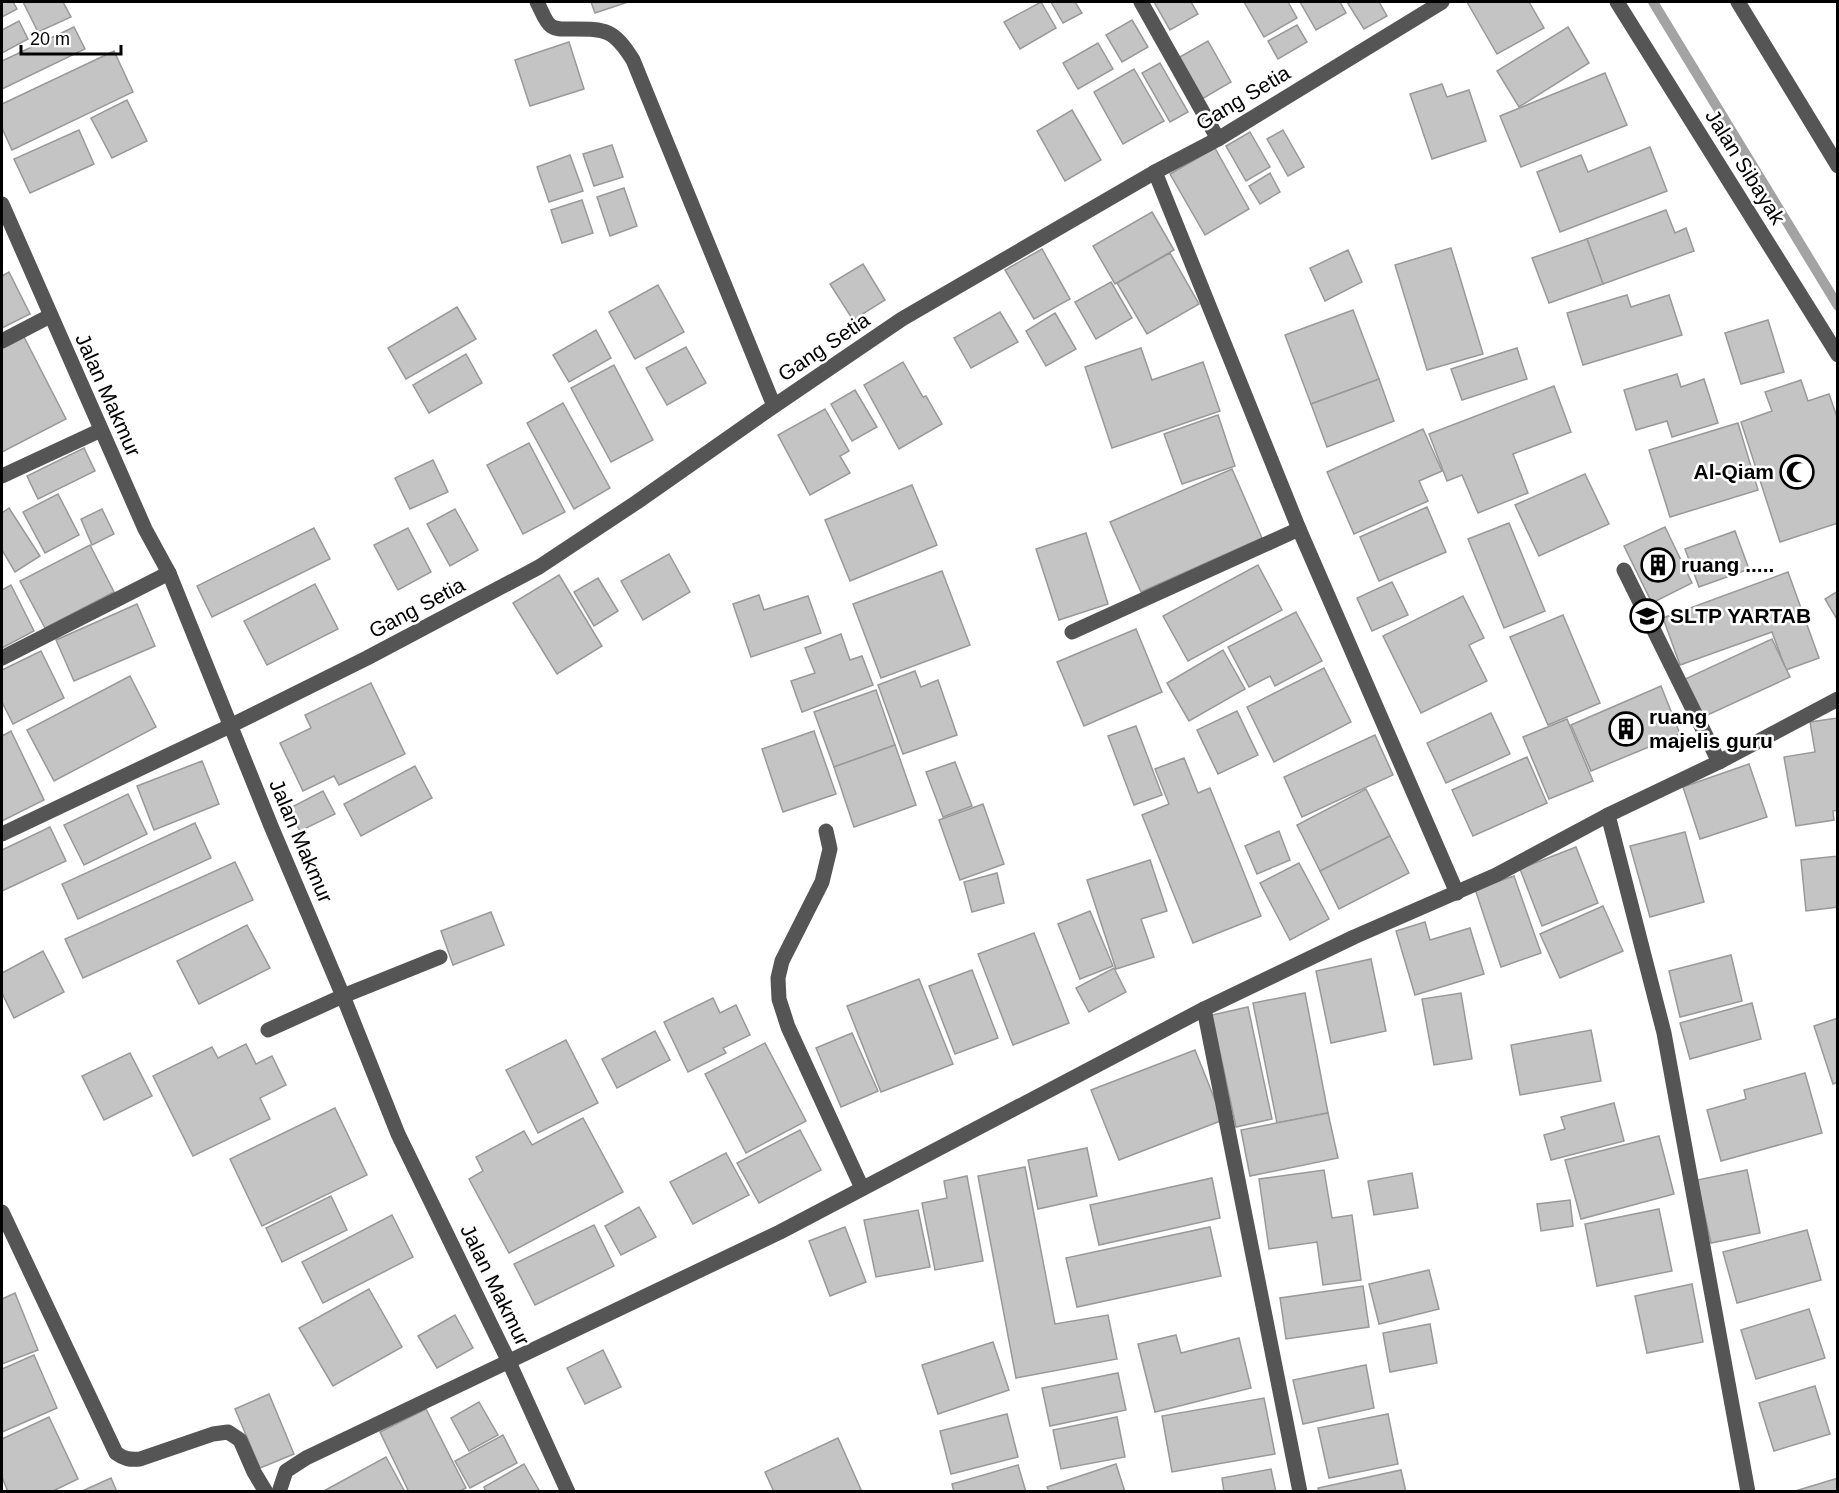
<svg xmlns="http://www.w3.org/2000/svg" width="1839" height="1493" viewBox="0 0 1839 1493" font-family="Arial,sans-serif">
<rect width="100%" height="100%" fill="#fff"/>
<g fill="none" stroke-linecap="round" stroke-linejoin="round">
<polyline stroke="#a3a3a3" stroke-width="10" points="1653,2 1838,306"/>
</g>
<g fill="#c4c4c4" stroke="#999" stroke-width="1.5">
<polygon points="2,2 13,2 17,9 2,17"/>
<polygon points="23,2 63,2 71,17 38,32"/>
<polygon points="591,2 628,2 595,13"/>
<polygon points="1041,2 1056,28 1020,49 1004,22"/>
<polygon points="1051,2 1075,2 1082,13 1063,23"/>
<polygon points="1154,2 1191,2 1198,14 1170,30"/>
<polygon points="1244,2 1288,2 1297,18 1264,37"/>
<polygon points="1300,2 1340,2 1346,13 1316,30"/>
<polygon points="1347,2 1379,2 1387,16 1364,29"/>
<polygon points="1467,2 1529,2 1544,28 1497,54"/>
<polygon points="1132,20 1148,47 1122,62 1106,35"/>
<polygon points="19,21 28,39 2,53 2,30"/>
<polygon points="1297,25 1307,42 1278,59 1268,41"/>
<polygon points="74,27 85,49 2,89 2,61"/>
<polygon points="1568,27 1589,63 1519,107 1497,71"/>
<polygon points="1208,41 1231,82 1202,99 1178,58"/>
<polygon points="569,42 584,89 530,106 515,60"/>
<polygon points="1098,43 1113,69 1078,89 1063,63"/>
<polygon points="114,51 133,92 12,150 2,128 2,104"/>
<polygon points="1160,63 1188,112 1170,122 1142,73"/>
<polygon points="1134,69 1164,121 1123,144 1094,92"/>
<polygon points="1605,73 1627,125 1521,167 1500,116"/>
<polygon points="1442,84 1447,97 1469,90 1486,141 1432,159 1410,94"/>
<polygon points="127,100 147,141 112,158 91,118"/>
<polygon points="1072,110 1101,160 1065,181 1037,131"/>
<polygon points="79,130 94,164 30,193 14,159"/>
<polygon points="1283,130 1304,167 1288,176 1267,139"/>
<polygon points="1250,132 1270,167 1246,181 1226,146"/>
<polygon points="612,145 623,177 594,186 583,154"/>
<polygon points="1650,147 1667,191 1560,232 1537,172 1581,155 1588,172"/>
<polygon points="1215,148 1249,209 1205,235 1170,174"/>
<polygon points="570,155 583,191 549,202 537,167"/>
<polygon points="1270,173 1280,192 1260,204 1249,186"/>
<polygon points="624,188 637,226 610,236 597,197"/>
<polygon points="582,200 593,233 562,243 551,210"/>
<polygon points="1666,210 1675,233 1686,228 1694,251 1603,284 1587,239"/>
<polygon points="1152,212 1174,250 1115,284 1093,246"/>
<polygon points="1587,239 1603,284 1549,303 1532,258"/>
<polygon points="1451,248 1483,354 1427,370 1395,265"/>
<polygon points="1042,249 1070,299 1034,319 1005,270"/>
<polygon points="1348,250 1362,282 1325,301 1310,268"/>
<polygon points="1170,253 1199,304 1147,334 1117,283"/>
<polygon points="863,264 885,300 853,320 830,284"/>
<polygon points="9,272 30,314 2,328 2,276"/>
<polygon points="1111,282 1132,318 1096,339 1075,302"/>
<polygon points="658,285 684,332 635,359 609,312"/>
<polygon points="1627,295 1631,307 1669,295 1682,335 1583,365 1567,313"/>
<polygon points="457,307 476,339 406,379 388,348"/>
<polygon points="1353,310 1379,379 1311,404 1285,335"/>
<polygon points="1000,312 1018,342 971,368 954,338"/>
<polygon points="1055,313 1076,349 1046,366 1026,331"/>
<polygon points="1768,320 1784,372 1741,384 1725,333"/>
<polygon points="596,330 611,358 569,382 553,355"/>
<polygon points="23,335 66,419 2,452 2,346"/>
<polygon points="686,347 706,383 667,405 646,368"/>
<polygon points="1141,348 1152,380 1203,362 1220,411 1112,448 1085,367"/>
<polygon points="1517,348 1527,379 1462,400 1451,369"/>
<polygon points="466,354 482,383 429,413 413,385"/>
<polygon points="903,362 923,397 926,396 942,424 899,449 864,385"/>
<polygon points="614,365 653,440 611,462 571,388"/>
<polygon points="1677,374 1681,387 1704,379 1718,423 1672,437 1667,421 1636,430 1624,390"/>
<polygon points="1379,379 1394,421 1327,447 1311,404"/>
<polygon points="1801,380 1808,401 1829,394 1838,420 1838,523 1780,542 1741,422 1772,411 1765,392"/>
<polygon points="1554,386 1571,432 1513,454 1528,493 1478,513 1462,475 1447,481 1429,434"/>
<polygon points="855,390 877,427 852,441 831,404"/>
<polygon points="563,403 610,488 574,509 527,423"/>
<polygon points="825,409 849,451 840,456 850,473 810,495 778,435"/>
<polygon points="1218,415 1235,466 1182,484 1164,434"/>
<polygon points="1738,423 1758,490 1670,517 1649,450"/>
<polygon points="1423,429 1442,471 1419,481 1428,501 1354,534 1327,472"/>
<polygon points="529,443 565,512 523,534 487,465"/>
<polygon points="84,448 95,471 38,499 27,476"/>
<polygon points="433,460 448,492 410,509 395,478"/>
<polygon points="1232,469 1262,538 1141,592 1110,522"/>
<polygon points="1585,474 1609,524 1539,556 1515,505"/>
<polygon points="912,485 937,545 850,581 825,520"/>
<polygon points="58,494 79,535 45,553 23,512"/>
<polygon points="1427,507 1446,552 1379,581 1360,537"/>
<polygon points="9,508 40,556 15,572 2,550 2,513"/>
<polygon points="102,509 114,534 92,545 81,519"/>
<polygon points="455,509 478,550 450,566 427,524"/>
<polygon points="1509,523 1545,611 1504,628 1468,539"/>
<polygon points="1665,527 1692,583 1652,603 1624,546"/>
<polygon points="314,528 330,559 212,617 197,586"/>
<polygon points="408,528 431,572 398,590 374,545"/>
<polygon points="1735,531 1749,569 1699,587 1685,549"/>
<polygon points="1086,533 1108,604 1059,620 1036,549"/>
<polygon points="90,545 114,592 45,628 20,581"/>
<polygon points="669,554 690,592 643,620 621,581"/>
<polygon points="1258,565 1282,610 1188,661 1163,616"/>
<polygon points="942,571 970,645 881,678 853,604"/>
<polygon points="1788,572 1819,658 1786,670 1772,632 1680,665 1663,618"/>
<polygon points="559,575 602,646 557,674 513,603"/>
<polygon points="598,578 618,611 594,626 574,592"/>
<polygon points="1392,582 1408,615 1372,631 1357,598"/>
<polygon points="315,584 338,629 267,665 244,621"/>
<polygon points="11,585 34,631 2,648 2,590"/>
<polygon points="1838,591 1838,621 1825,599"/>
<polygon points="759,595 764,610 808,596 821,633 751,657 733,604"/>
<polygon points="1463,596 1484,638 1469,645 1487,681 1421,713 1383,636"/>
<polygon points="137,604 155,646 74,681 56,640"/>
<polygon points="1296,612 1322,661 1275,686 1270,676 1249,687 1228,647"/>
<polygon points="1563,615 1600,703 1548,725 1510,637"/>
<polygon points="1136,629 1162,692 1084,726 1057,662"/>
<polygon points="841,634 850,660 862,656 873,685 802,712 791,681 815,673 805,648"/>
<polygon points="1772,639 1790,677 1701,718 1683,680"/>
<polygon points="1223,650 1245,689 1189,721 1167,683"/>
<polygon points="41,651 64,698 13,724 2,702 2,670"/>
<polygon points="1324,668 1351,722 1274,762 1247,707"/>
<polygon points="915,671 921,687 938,680 957,735 903,754 878,685"/>
<polygon points="130,676 156,727 54,781 27,730"/>
<polygon points="371,683 405,754 339,785 334,776 303,791 280,743 311,728 305,715"/>
<polygon points="1661,686 1680,734 1591,771 1571,725"/>
<polygon points="876,690 895,745 834,767 814,712"/>
<polygon points="1237,711 1258,755 1218,774 1197,730"/>
<polygon points="1491,713 1510,754 1446,783 1427,743"/>
<polygon points="1837,718 1838,810 1833,811 1834,820 1796,826 1784,757 1815,752 1810,722"/>
<polygon points="1567,719 1593,781 1549,799 1523,737"/>
<polygon points="1136,726 1162,795 1134,805 1108,736"/>
<polygon points="11,731 44,800 2,821 2,736"/>
<polygon points="814,731 836,794 783,812 762,749"/>
<polygon points="1375,735 1393,775 1302,817 1284,777"/>
<polygon points="895,745 916,805 854,827 834,767"/>
<polygon points="1527,757 1547,803 1473,836 1452,790"/>
<polygon points="1184,758 1198,793 1210,788 1261,916 1193,943 1142,815 1169,804 1155,769"/>
<polygon points="202,761 219,804 154,830 137,786"/>
<polygon points="955,762 972,806 943,817 926,772"/>
<polygon points="1749,764 1767,817 1700,839 1683,787"/>
<polygon points="415,766 432,798 361,836 344,804"/>
<polygon points="1366,789 1390,836 1320,871 1297,825"/>
<polygon points="323,791 335,814 300,831 288,809"/>
<polygon points="128,794 147,834 84,865 64,825"/>
<polygon points="983,804 1004,864 960,880 939,820"/>
<polygon points="195,823 211,858 78,919 62,884"/>
<polygon points="50,827 66,861 2,891 2,850"/>
<polygon points="1279,831 1290,860 1257,874 1245,846"/>
<polygon points="1685,832 1704,902 1650,917 1630,846"/>
<polygon points="1390,836 1409,873 1339,909 1320,871"/>
<polygon points="1576,847 1598,903 1542,926 1520,869"/>
<polygon points="1838,856 1838,907 1806,911 1801,860"/>
<polygon points="1150,860 1167,911 1141,919 1154,957 1116,969 1087,880"/>
<polygon points="235,862 253,900 83,978 65,939"/>
<polygon points="1299,863 1329,919 1290,940 1260,883"/>
<polygon points="997,873 1004,903 972,912 964,882"/>
<polygon points="1514,876 1541,953 1501,967 1475,889"/>
<polygon points="1603,906 1623,951 1560,978 1540,934"/>
<polygon points="1090,911 1113,966 1080,979 1058,924"/>
<polygon points="491,912 504,945 453,965 441,931"/>
<polygon points="1425,922 1430,940 1470,928 1484,974 1415,995 1396,931"/>
<polygon points="247,925 270,968 199,1004 177,961"/>
<polygon points="1034,933 1069,1023 1013,1045 978,954"/>
<polygon points="43,951 64,992 14,1018 2,993 2,973"/>
<polygon points="1731,955 1742,1001 1680,1017 1669,971"/>
<polygon points="1371,959 1386,1031 1331,1043 1316,971"/>
<polygon points="1114,968 1126,992 1089,1012 1076,988"/>
<polygon points="972,970 998,1038 955,1054 929,986"/>
<polygon points="919,979 953,1064 881,1092 847,1006"/>
<polygon points="1305,993 1328,1113 1277,1123 1253,1003"/>
<polygon points="1461,993 1472,1059 1434,1065 1422,999"/>
<polygon points="713,998 720,1013 736,1005 750,1035 723,1048 726,1053 688,1072 664,1022"/>
<polygon points="1752,1003 1761,1039 1690,1059 1680,1023"/>
<polygon points="1248,1007 1272,1119 1236,1127 1212,1015"/>
<polygon points="1838,1018 1838,1082 1833,1084 1814,1026"/>
<polygon points="1591,1030 1601,1081 1520,1095 1511,1045"/>
<polygon points="655,1031 670,1060 617,1088 602,1059"/>
<polygon points="852,1033 878,1091 841,1107 816,1048"/>
<polygon points="566,1040 598,1103 538,1133 506,1070"/>
<polygon points="765,1043 806,1121 746,1153 705,1074"/>
<polygon points="246,1044 256,1064 272,1056 286,1085 260,1098 270,1119 193,1156 153,1076 212,1047 218,1058"/>
<polygon points="1195,1050 1223,1120 1119,1160 1091,1090"/>
<polygon points="130,1053 152,1096 104,1120 82,1076"/>
<polygon points="1805,1073 1822,1133 1721,1161 1707,1110 1746,1099 1744,1090"/>
<polygon points="1614,1103 1624,1141 1551,1160 1544,1135 1565,1129 1561,1117"/>
<polygon points="335,1108 367,1175 262,1226 230,1159"/>
<polygon points="1328,1113 1338,1158 1250,1176 1241,1130"/>
<polygon points="583,1118 623,1192 509,1253 469,1179 483,1171 476,1157 524,1131 532,1145"/>
<polygon points="800,1130 821,1170 759,1203 737,1163"/>
<polygon points="1659,1136 1674,1194 1581,1219 1565,1160"/>
<polygon points="1087,1148 1097,1196 1038,1209 1028,1160"/>
<polygon points="726,1153 749,1195 693,1224 670,1182"/>
<polygon points="1025,1167 1055,1324 1108,1315 1117,1359 1016,1378 978,1176"/>
<polygon points="1324,1170 1332,1218 1352,1215 1361,1280 1323,1285 1317,1242 1269,1249 1259,1179"/>
<polygon points="1747,1170 1760,1233 1711,1243 1697,1180"/>
<polygon points="1412,1173 1418,1208 1374,1215 1368,1181"/>
<polygon points="967,1176 983,1261 935,1270 922,1203 947,1198 944,1181"/>
<polygon points="1212,1178 1220,1218 1099,1245 1090,1205"/>
<polygon points="331,1196 347,1230 282,1262 266,1228"/>
<polygon points="1570,1200 1573,1226 1541,1231 1537,1204"/>
<polygon points="639,1207 656,1237 621,1255 605,1226"/>
<polygon points="1659,1209 1672,1271 1597,1286 1585,1224"/>
<polygon points="918,1210 930,1267 876,1277 864,1220"/>
<polygon points="392,1215 413,1257 323,1303 302,1262"/>
<polygon points="594,1225 614,1266 535,1305 514,1264"/>
<polygon points="845,1227 866,1282 830,1296 809,1241"/>
<polygon points="1210,1227 1221,1276 1077,1307 1066,1258"/>
<polygon points="1807,1230 1821,1280 1737,1303 1723,1252"/>
<polygon points="1429,1270 1439,1309 1379,1324 1369,1284"/>
<polygon points="1692,1284 1703,1342 1647,1353 1635,1296"/>
<polygon points="1363,1286 1369,1327 1286,1339 1280,1298"/>
<polygon points="369,1289 402,1347 333,1386 299,1328"/>
<polygon points="15,1293 38,1350 2,1364 2,1299"/>
<polygon points="1809,1309 1825,1358 1756,1379 1741,1330"/>
<polygon points="455,1315 473,1348 437,1368 418,1336"/>
<polygon points="1430,1324 1437,1363 1390,1372 1383,1333"/>
<polygon points="1176,1335 1181,1353 1239,1338 1251,1388 1155,1412 1138,1344"/>
<polygon points="993,1342 1009,1390 938,1414 922,1365"/>
<polygon points="603,1350 621,1387 585,1404 567,1368"/>
<polygon points="34,1355 57,1408 2,1432 2,1369"/>
<polygon points="1366,1365 1374,1408 1303,1424 1293,1380"/>
<polygon points="1118,1373 1126,1410 1050,1426 1042,1388"/>
<polygon points="1815,1386 1830,1434 1774,1451 1759,1403"/>
<polygon points="269,1394 294,1454 260,1468 235,1409"/>
<polygon points="1264,1398 1275,1454 1172,1472 1162,1416"/>
<polygon points="479,1402 498,1435 469,1451 451,1418"/>
<polygon points="426,1409 466,1488 458,1492 409,1492 380,1432"/>
<polygon points="1007,1414 1018,1457 951,1474 940,1431"/>
<polygon points="1388,1414 1398,1464 1329,1478 1318,1428"/>
<polygon points="49,1417 78,1479 51,1492 8,1492 2,1477 2,1439"/>
<polygon points="1117,1417 1125,1457 1061,1469 1053,1430"/>
<polygon points="503,1435 517,1463 470,1488 455,1461"/>
<polygon points="838,1438 862,1492 774,1492 765,1472"/>
<polygon points="386,1457 405,1492 322,1492"/>
<polygon points="524,1464 540,1492 486,1492 484,1487"/>
<polygon points="1116,1464 1125,1492 1049,1492 1047,1487"/>
<polygon points="1018,1465 1026,1492 954,1492 952,1484"/>
<polygon points="1271,1469 1276,1492 1224,1492 1222,1478"/>
<polygon points="1401,1470 1406,1492 1319,1492 1318,1488"/>
<polygon points="111,1478 117,1492 80,1492"/>
<polygon points="1838,1478 1838,1492 1792,1492"/>
</g>
<g fill="none" stroke-linecap="round" stroke-linejoin="round">
<g stroke="#555" stroke-width="15">
<path d="M537,2c4,7 8,20 14,24 6,4 12,3 19,3 35,0 43,-1 63,31l141,346"/>
<polyline points="1141,2 1218,139"/>
<polyline points="1617,2 1838,355"/>
<polyline points="1738,2 1838,166"/>
<polyline points="1155,172 1299,529 1457,893"/>
<polyline points="2,204 145,529 169,573 271,826 343,996 398,1134 509,1362 568,1492"/>
<polyline points="2,341 50,316"/>
<polyline points="2,476 101,430"/>
<polyline points="1624,570 1719,762"/>
<polyline points="1072,632 1299,529"/>
<polyline points="2,658 169,573"/>
<polyline points="1608,815 1664,1033 1748,1492"/>
<polyline points="826,831 830,849 822,882 782,961 778,978 779,999 788,1027 862,1188"/>
<polyline points="2,834 230,726 367,658 539,567 637,502 774,406 902,319 1155,172 1218,139 1442,2"/>
<polyline points="1204,1009 1300,1492"/>
<polyline points="268,1030 343,996 440,957"/>
<path d="M2,1212l114,241c8,6 14,7 24,6l73,-25 15,-2 12,8 14,32 12,20"/>
<polyline points="279,1492 286,1471 306,1458 780,1232 1204,1009 1354,937 1496,875 1608,815 1719,762 1838,699"/>
</g>
</g>
<defs>
<g id="mosque-ring" transform="scale(1.725)"><circle r="9.5" fill="#fff" stroke="#000" stroke-width="1.5"/><path d="M3.5-4.9A6 6 0 1 0 3.5 4.9A5 5 0 1 1 3.5-4.9Z" fill="#000"/></g>
<g id="building-ring" transform="scale(1.725)"><circle r="9.5" fill="#fff" stroke="#000" stroke-width="1.5"/><path d="M-4-6H4V6H1V3H-1V6H-4ZM-2.5-4.3h1.7v1.8h-1.7ZM.8-4.3h1.7v1.8H.8ZM-2.5-1h1.7V.8h-1.7ZM.8-1h1.7V.8H.8Z" fill="#000"/></g>
<g id="school-ring" transform="scale(1.725)"><circle r="9.5" fill="#fff" stroke="#000" stroke-width="1.5"/><path d="M0-5L7-2L0 1L-7-2ZM-4 1L0 2.5L4 1V4Q0 6-4 4Z" fill="#000"/></g>
</defs>
<g fill-rule="evenodd">
<use href="#mosque-ring" x="1797" y="472"/>
<use href="#building-ring" x="1658" y="565"/>
<use href="#school-ring" x="1647" y="616"/>
<use href="#building-ring" x="1626" y="729"/>
</g>
<g text-anchor="middle" stroke-width="5" stroke-linejoin="round" paint-order="stroke">
<g font-size="21" fill="#000" stroke="#fff">
<text transform="translate(1243 98) rotate(-31)" y="7">Gang Setia</text>
<text transform="translate(1745 167) rotate(58)" y="7">Jalan Sibayak</text>
<text transform="translate(824 347) rotate(-34)" y="7">Gang Setia</text>
<text transform="translate(108 395) rotate(66)" y="7">Jalan Makmur</text>
<text transform="translate(417 608) rotate(-28)" y="7">Gang Setia</text>
<text transform="translate(301 841) rotate(67)" y="7">Jalan Makmur</text>
<text transform="translate(495 1285) rotate(64)" y="7">Jalan Makmur</text>
</g>
<g font-size="21" font-weight="bold" fill="#000" stroke="#fff" text-anchor="start">
<text x="1774" y="479" text-anchor="end">Al-Qiam</text>
<text x="1681" y="572">ruang .....</text>
<text x="1670" y="623">SLTP YARTAB</text>
<text x="1649" y="724">ruang<tspan x="1649" dy="24">majelis guru</tspan></text>
</g>
</g>
<rect width="1839" height="1493" fill="none" stroke="#000000" stroke-width="6"/>
<path d="M21 45v9h100v-9" fill="none" stroke="#000000" stroke-width="3"/>
<text x="30" y="45" font-size="18" fill="#000000" stroke="#ffffff" stroke-width="4.5" paint-order="stroke">20 m</text>
</svg>
